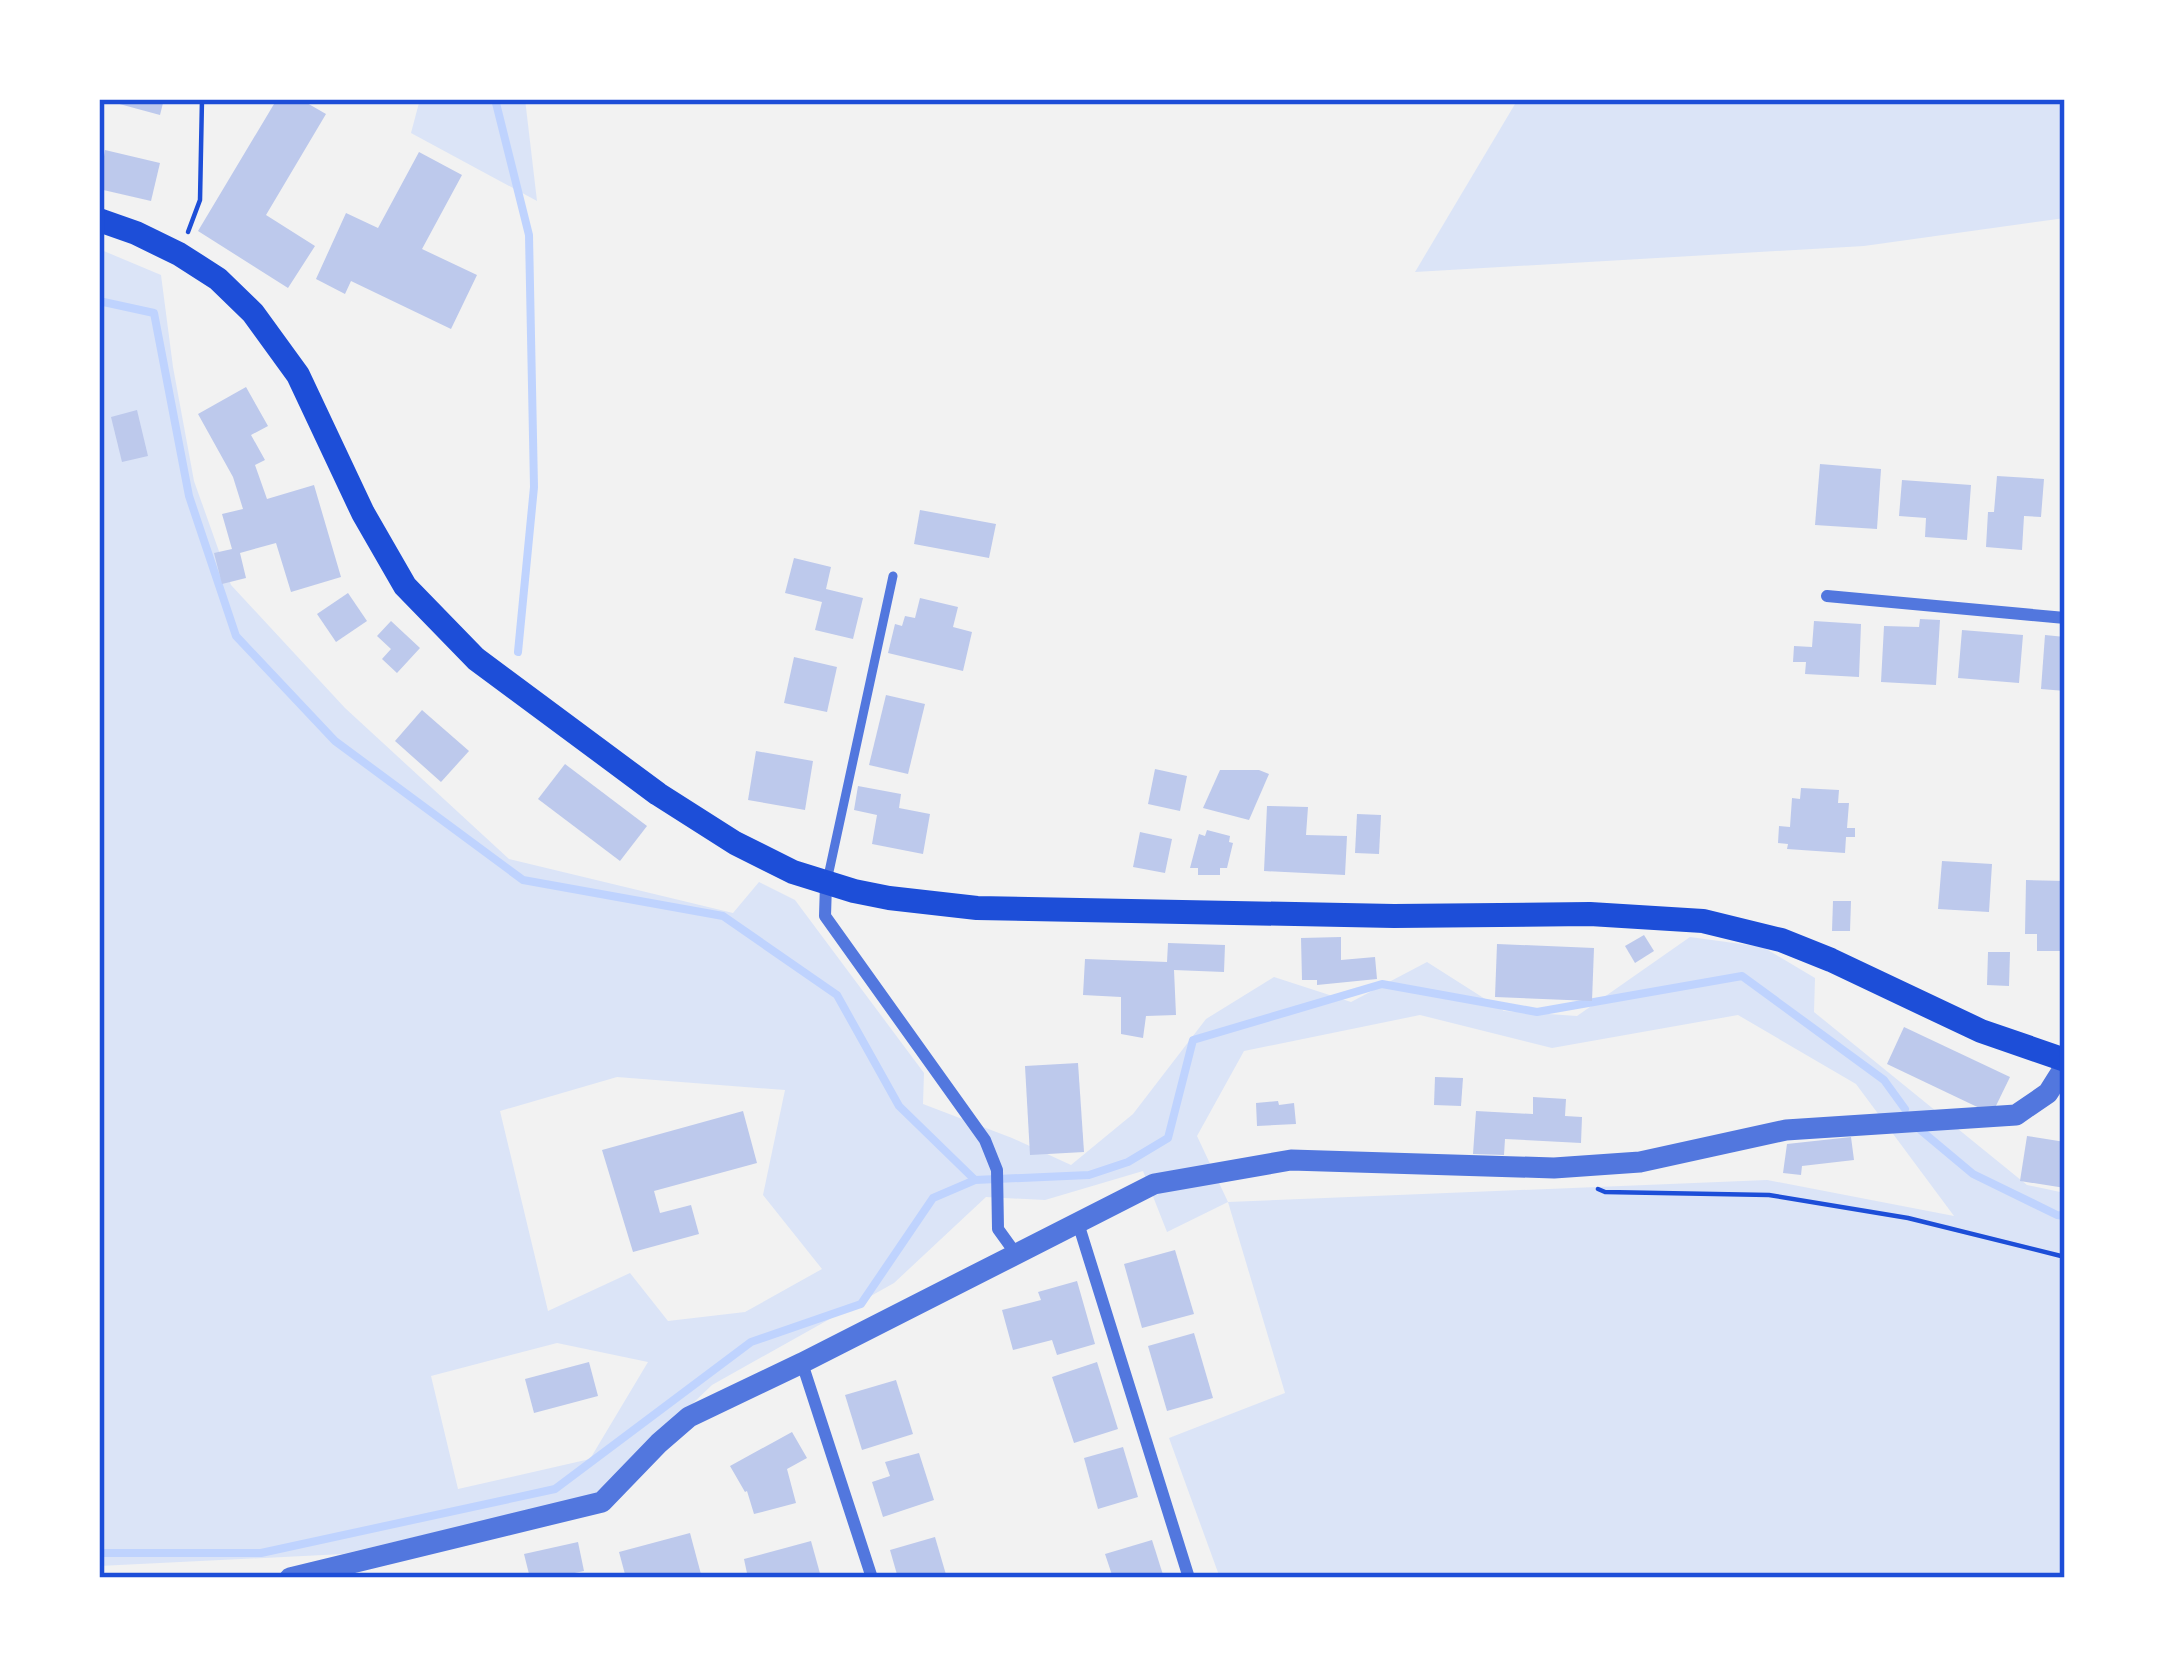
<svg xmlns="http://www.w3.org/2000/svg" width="2164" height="1677" viewBox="0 0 2164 1677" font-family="Lora,serif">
<rect width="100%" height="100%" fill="#f2f2f2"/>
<g fill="#dbe4f7" fill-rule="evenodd">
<polygon points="420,99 525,99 537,201 411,133"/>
<polygon points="1518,99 2065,99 2065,218 1864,246 1415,272"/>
<path d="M99,249l62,26 12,92 21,114 37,104 114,123 164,151 224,54 26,-31 36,18 129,173 -1,31 89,34 59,27 62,-51 73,-95 68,-42 77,25 76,-40 77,49 73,5 113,-79 73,10 52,31 -1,34 213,173 38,8v385h-845l-51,-140 116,-45 -57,-191 -61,30 -24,-61 -98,29 -59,-3 -92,86 -182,102 -114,109 -255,60 -244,12zM1420,1015l132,33 186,-33 118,69 98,132 -187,-36 -539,22 -31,-66 47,-85zM617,1077l168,13 -22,105 59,74 -77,43 -77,9 -38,-48 -82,38 -48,-200zM557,1343l91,19 -58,97 -132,30 -27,-113z"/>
</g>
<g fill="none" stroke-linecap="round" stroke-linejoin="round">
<g stroke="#bfd3fe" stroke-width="8">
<polyline points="495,99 529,235 534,487 518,652"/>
<polyline points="99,301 154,313 189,496 236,636 335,741 523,880 723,916 837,995 899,1106 974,1179"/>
<polyline points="1918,1128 1973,1174 2057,1215 2065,1216"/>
<polyline points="99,1553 261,1553 555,1489 751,1342 861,1304 933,1198 975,1180 1089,1175 1128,1162 1168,1138 1193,1040 1382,984 1537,1012 1742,976 1884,1080 1905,1109"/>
</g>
</g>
<g fill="#bdc9ec">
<polygon points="101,99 164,99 160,115"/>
<polygon points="277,99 300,99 326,114 266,215 315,246 288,288 198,231"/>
<polygon points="105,150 160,163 151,201 99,189"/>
<polygon points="419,152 462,175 422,249 477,275 451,329 351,281 345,294 316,279 346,213 378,228"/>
<polygon points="246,387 268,426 251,435 265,460 255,465 267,499 314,485 341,577 291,592 276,543 240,553 246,578 222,584 214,553 232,549 222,514 243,509 233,477 198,414"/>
<polygon points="137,410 148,456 122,462 111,417"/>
<polygon points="1820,464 1881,469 1877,529 1815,525"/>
<polygon points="1997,476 2044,479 2041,517 2024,516 2022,550 1986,547 1988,512 1994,512"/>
<polygon points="1902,480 1971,485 1967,540 1925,537 1926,518 1899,516"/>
<polygon points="920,510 996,524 989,558 914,544"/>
<polygon points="794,558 831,567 826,589 863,598 853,639 815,630 822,602 785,593"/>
<polygon points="348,593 367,621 336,642 317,614"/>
<polygon points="920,598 958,607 953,627 972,632 963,671 888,653 895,624 902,626 905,616 915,618"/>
<polygon points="1920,619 1940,620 1936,685 1881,682 1884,626 1919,627"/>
<polygon points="391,621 420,648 397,673 382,659 391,649 377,636"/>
<polygon points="1814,621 1861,624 1859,677 1805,674 1806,662 1793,662 1794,646 1812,647"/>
<polygon points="1962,630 2023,635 2019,683 1958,678"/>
<polygon points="2045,635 2065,637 2065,691 2041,689"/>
<polygon points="794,657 837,667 827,712 784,703"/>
<polygon points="886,695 925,704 908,774 869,765"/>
<polygon points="422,710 469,751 441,782 395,741"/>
<polygon points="756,751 813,761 805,810 748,800"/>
<polygon points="565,764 647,826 620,861 538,799"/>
<polygon points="1155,769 1187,776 1180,811 1148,804"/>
<polygon points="1220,770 1259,770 1269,774 1249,820 1203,808"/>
<polygon points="858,786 901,794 899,808 930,814 923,854 872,844 877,815 854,810"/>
<polygon points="1801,788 1839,790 1838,803 1849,803 1847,828 1855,828 1855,837 1846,837 1845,853 1787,849 1788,844 1778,843 1779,826 1790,827 1792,798 1800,799"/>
<polygon points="1267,806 1308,807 1306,835 1347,836 1345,875 1264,871"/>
<polygon points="1357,814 1381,815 1379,854 1355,853"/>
<polygon points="1207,830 1230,836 1229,842 1233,843 1227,868 1220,868 1220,875 1198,875 1198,868 1190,868 1199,834 1205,836"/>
<polygon points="1140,832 1172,839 1165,873 1133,867"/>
<polygon points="1942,861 1992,864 1989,912 1938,909"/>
<polygon points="2026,880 2065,881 2065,951 2037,951 2037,934 2025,934"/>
<polygon points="1833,901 1851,901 1850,931 1832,931"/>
<polygon points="1644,935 1654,951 1635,963 1625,946"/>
<polygon points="1341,937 1341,960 1375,957 1377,979 1317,985 1317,980 1302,980 1301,938"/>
<polygon points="1168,943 1225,945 1224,972 1174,970 1176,1015 1146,1016 1143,1038 1121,1034 1121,997 1083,995 1085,959 1167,962"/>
<polygon points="1497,944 1594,948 1592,1001 1495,997"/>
<polygon points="1988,952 2010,952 2009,986 1987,985"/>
<polygon points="1904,1027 2010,1077 1992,1114 1887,1064"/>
<polygon points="1078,1063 1084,1152 1030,1155 1025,1066"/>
<polygon points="1435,1077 1463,1078 1461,1106 1434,1105"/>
<polygon points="1533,1097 1566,1099 1565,1116 1582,1117 1581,1143 1505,1139 1504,1155 1473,1154 1476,1111 1533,1114"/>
<polygon points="1278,1101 1279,1105 1294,1103 1296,1124 1257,1126 1256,1103"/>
<polygon points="743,1111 757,1163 654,1191 660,1213 691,1205 699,1234 633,1252 602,1150"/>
<polygon points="2027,1136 2065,1142 2065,1188 2020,1181"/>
<polygon points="1851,1137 1854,1160 1802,1166 1801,1175 1783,1173 1787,1144"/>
<polygon points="1175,1250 1194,1314 1142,1328 1124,1264"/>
<polygon points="1077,1281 1095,1344 1057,1355 1052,1340 1013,1350 1002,1310 1041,1300 1038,1292"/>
<polygon points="1194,1333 1213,1398 1167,1411 1148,1346"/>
<polygon points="589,1362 598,1396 534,1413 525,1379"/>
<polygon points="1097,1362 1118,1429 1074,1443 1052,1377"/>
<polygon points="896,1380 913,1434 862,1450 845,1395"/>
<polygon points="792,1432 807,1458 787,1469 796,1503 754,1514 747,1491 745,1492 730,1466"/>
<polygon points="1123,1447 1138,1497 1098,1509 1084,1458"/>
<polygon points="919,1453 934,1500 883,1517 872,1482 890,1476 885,1462"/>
<polygon points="690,1533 702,1578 626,1578 619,1552"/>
<polygon points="935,1537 947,1578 898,1578 890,1550"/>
<polygon points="1152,1540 1164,1578 1113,1578 1105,1554"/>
<polygon points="811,1541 821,1577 748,1578 744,1559"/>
<polygon points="578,1542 584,1571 551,1578 530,1578 524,1554"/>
</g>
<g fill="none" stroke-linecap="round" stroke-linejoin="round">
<g stroke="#1d4ed8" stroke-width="4.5">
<polyline points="188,232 200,200 202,99"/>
<polyline points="1598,1189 1605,1192 1769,1195 1908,1218 2065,1257"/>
</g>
<polyline stroke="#5277de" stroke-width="9" points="827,881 893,576"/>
<g stroke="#5277de" stroke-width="12">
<polyline points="1827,596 2065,618"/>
<polyline points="826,884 825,916 985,1140 997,1170 998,1229 1016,1254"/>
<polyline points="1078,1223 1189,1578"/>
<polyline points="802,1363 872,1578"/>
</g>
<polyline stroke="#5277de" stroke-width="21" points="290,1578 602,1502 659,1443 689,1417 802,1363 1154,1184 1291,1160 1554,1168 1640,1162 1786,1130 2016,1115 2048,1093 2065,1066"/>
<polyline stroke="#1d4ed8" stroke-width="24" points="99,220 136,233 179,254 218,279 253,313 298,375 363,513 405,586 476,659 658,794 735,843 793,872 854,891 889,898 977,908 1394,916 1590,914 1703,921 1781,940 1831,960 1981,1031 2065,1060"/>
</g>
<rect width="2164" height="1677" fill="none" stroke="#ffffff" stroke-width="204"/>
<rect x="102" y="102" width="1960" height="1473" fill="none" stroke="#1d4ed8" stroke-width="4.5"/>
</svg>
